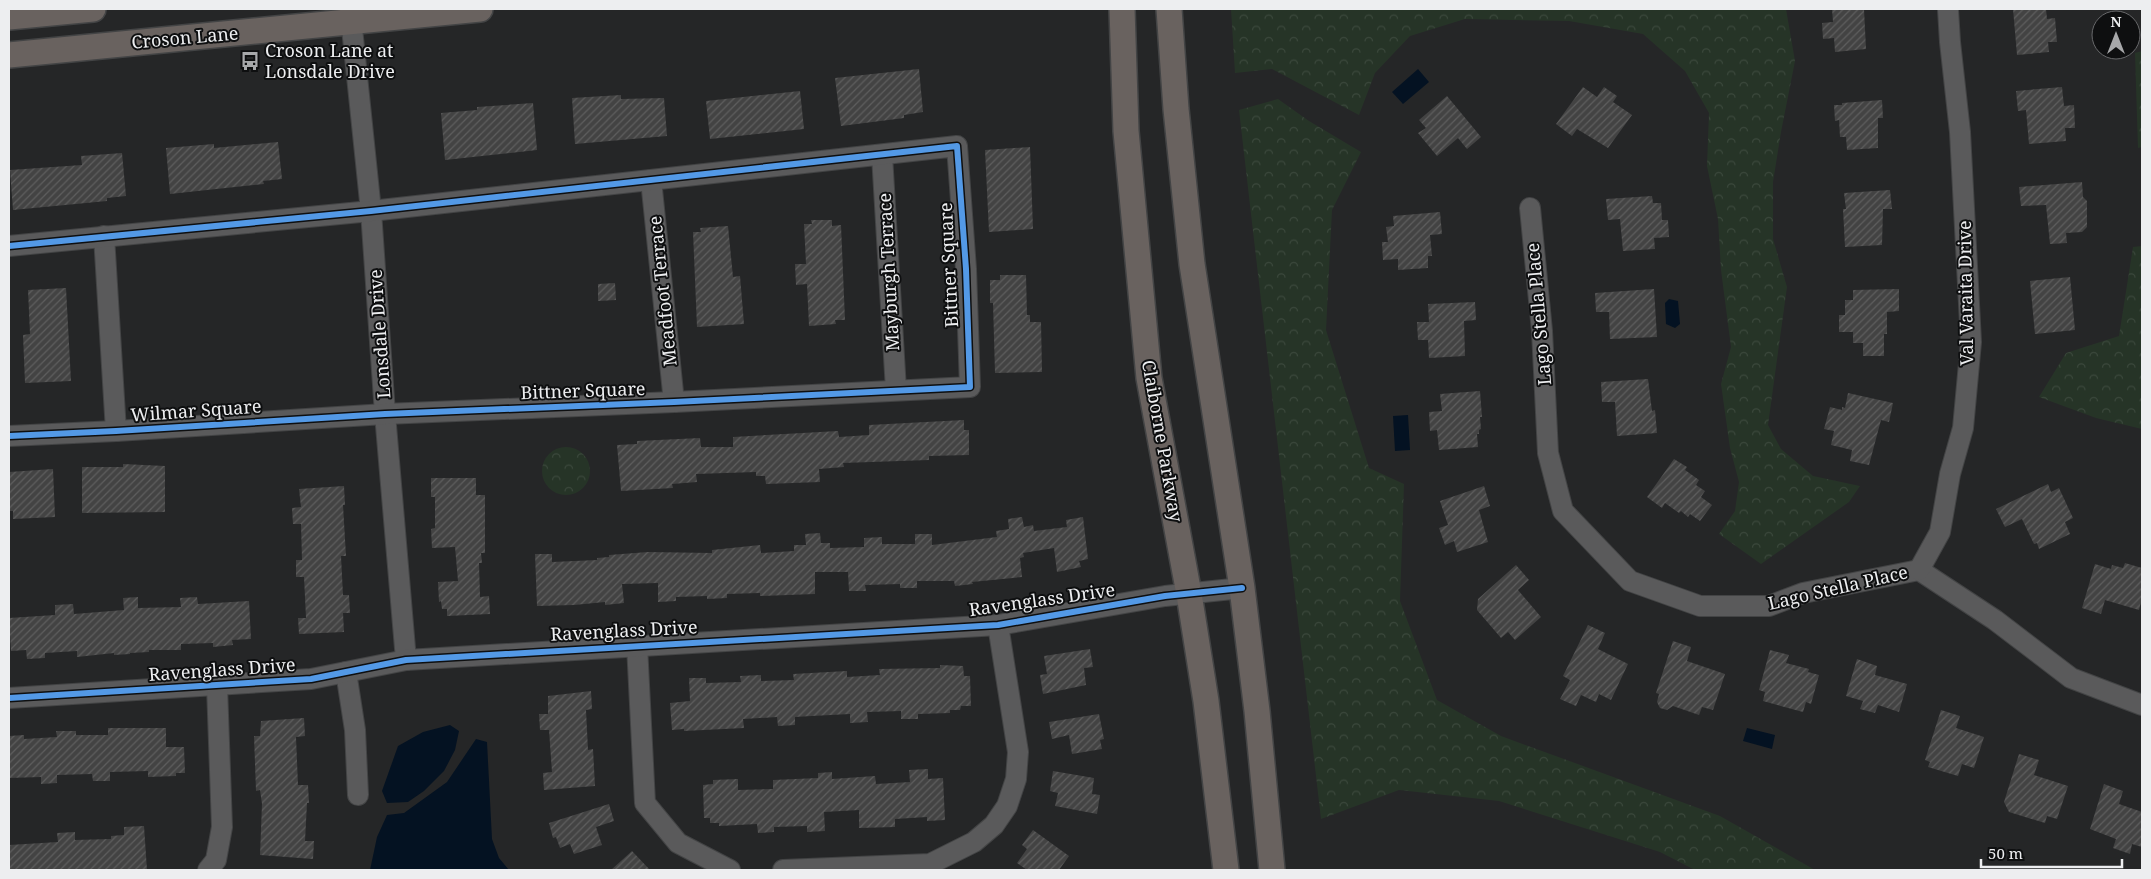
<svg xmlns="http://www.w3.org/2000/svg" width="2151" height="879" viewBox="0 0 2151 879" font-family="'Noto Serif',serif">
<defs>
<pattern id="forest-crowns" width="20" height="18" patternUnits="userSpaceOnUse" patternTransform="scale(1.25)"><rect width="20" height="18" fill="#263427"/><path d="M2 6a3 3 0 1 1 6 0M12 15a3 3 0 1 1 6 0" fill="none" stroke="#3b483c"/></pattern>
<pattern id="building-hatch" width="6" height="6" patternUnits="userSpaceOnUse" patternTransform="scale(1.25)"><rect width="6" height="6" fill="#434343"/><path d="M-1 1l2-2M0 6l6-6M5 7l2-2" fill="none" stroke="#5e5e5e"/></pattern>
</defs>
<rect width="100%" height="100%" fill="#252627"/>
<g fill="url(#forest-crowns)">
<polygon points="1231,9 1786,9 1795,61 1781,132 1773,182 1773,239 1787,287 1768,425 1781,449 1813,476 1860,486 1849,502 1761,564 1719,534 1735,511 1739,482 1730,448 1721,384 1731,347 1721,270 1718,219 1707,166 1709,113 1685,71 1643,34 1569,21 1465,19 1410,36 1375,73 1359,115 1272,69 1235,73"/>
<polygon points="2142,51 2142,147 2138,148 2135,53"/>
<polygon points="1278,99 1309,121 1361,152 1332,210 1326,330 1369,468 1404,484 1400,601 1437,700 1501,736 1720,816 1815,870 1695,870 1660,852 1499,801 1399,790 1321,819 1239,110"/>
<polygon points="2142,246 2142,429 2096,418 2039,397 2066,353 2119,336 2133,247"/>
<circle cx="566" cy="471" r="24"/>
</g>
<g fill="#041222">
<polygon points="1418,69 1429,82 1403,104 1392,92"/>
<polygon points="1669,299 1678,301 1680,324 1675,328 1666,324 1665,303"/>
<polygon points="1408,415 1410,450 1395,451 1393,416"/>
<polygon points="450,725 459,731 455,750 444,771 424,791 408,802 387,803 382,791 398,746 423,732"/>
<polygon points="1747,728 1775,735 1772,749 1743,741"/>
<polygon points="476,739 487,742 492,839 499,858 509,870 370,870 377,837 387,815 404,813 447,782"/>
</g>
<g fill="url(#building-hatch)">
<polygon points="1832,9 1864,9 1866,49 1835,52 1834,38 1823,39 1822,23 1833,22"/>
<polygon points="2013,9 2046,9 2047,19 2055,18 2057,42 2048,42 2049,52 2017,55"/>
<polygon points="919,69 923,112 904,115 904,118 841,126 835,78"/>
<polygon points="1583,87 1597,97 1604,87 1617,96 1613,102 1632,115 1608,148 1577,129 1572,136 1556,124"/>
<polygon points="2062,87 2064,106 2074,105 2075,128 2065,128 2066,141 2029,144 2026,110 2018,111 2016,91"/>
<polygon points="800,91 804,129 710,139 706,101"/>
<polygon points="621,95 621,99 664,98 667,136 575,144 572,98"/>
<polygon points="1447,96 1481,137 1467,149 1458,138 1437,156 1418,133 1426,128 1419,120"/>
<polygon points="1882,100 1883,118 1878,118 1878,148 1847,150 1846,137 1840,137 1839,120 1835,121 1834,105 1842,105 1842,103"/>
<polygon points="533,103 537,150 445,160 441,113 477,110 477,107"/>
<polygon points="278,142 282,179 263,181 264,184 170,194 166,148 214,144 214,148"/>
<polygon points="1030,147 1033,229 989,232 985,150"/>
<polygon points="122,153 126,196 107,198 107,201 13,210 10,170 82,165 81,156"/>
<polygon points="2082,182 2083,197 2087,201 2087,227 2082,232 2066,233 2067,243 2050,244 2046,205 2021,206 2019,187"/>
<polygon points="1890,190 1892,209 1883,209 1882,245 1845,247 1843,209 1846,209 1844,193"/>
<polygon points="1652,196 1653,203 1661,203 1662,220 1668,220 1669,237 1654,238 1655,249 1623,251 1620,219 1608,220 1606,199"/>
<polygon points="1440,212 1442,234 1430,235 1432,256 1428,256 1428,268 1398,270 1398,259 1383,260 1382,242 1388,242 1386,227 1394,226 1393,216"/>
<polygon points="811,220 832,220 832,226 841,225 845,320 835,320 836,324 809,326 807,284 796,285 795,264 806,264 804,224 812,224"/>
<polygon points="728,226 733,277 740,276 744,324 697,327 693,232 701,232 700,228"/>
<polygon points="1000,275 1026,275 1027,315 1030,315 1030,322 1041,322 1042,372 995,373 993,303 990,303 990,280 1000,280"/>
<polygon points="2070,277 2075,330 2035,334 2030,281"/>
<polygon points="615,283 616,300 598,301 598,284"/>
<polygon points="66,288 71,381 25,383 23,335 30,334 28,290"/>
<polygon points="1654,289 1657,337 1610,339 1609,312 1596,312 1595,293"/>
<polygon points="1899,289 1899,311 1887,312 1887,334 1884,334 1884,356 1863,356 1863,343 1853,343 1853,332 1839,332 1839,315 1845,315 1845,300 1853,300 1853,290"/>
<polygon points="1475,302 1476,320 1464,321 1465,356 1429,358 1428,340 1418,340 1417,322 1429,322 1428,304"/>
<polygon points="1648,379 1652,411 1655,410 1657,433 1617,436 1615,402 1602,402 1601,382"/>
<polygon points="1480,391 1482,417 1480,417 1481,429 1479,430 1479,434 1477,434 1478,447 1439,450 1437,430 1430,431 1429,412 1442,411 1440,394"/>
<polygon points="1848,393 1893,403 1889,422 1881,420 1869,465 1850,461 1852,450 1831,445 1834,431 1824,429 1830,407 1842,410 1842,407 1845,408"/>
<polygon points="964,420 964,430 969,430 969,455 929,456 929,460 843,463 844,467 819,469 820,482 766,484 765,476 756,476 756,472 696,474 697,482 672,484 673,488 621,491 617,445 637,444 637,441 700,438 701,447 733,447 733,437 838,431 839,437 869,435 869,425"/>
<polygon points="1674,459 1687,467 1685,470 1699,480 1696,485 1705,491 1701,497 1712,505 1700,521 1690,514 1688,517 1681,511 1679,513 1665,503 1662,508 1647,497"/>
<polygon points="123,464 165,466 165,512 82,513 82,467 123,467"/>
<polygon points="53,469 55,517 13,519 13,511 9,511 9,472"/>
<polygon points="431,478 476,478 476,495 485,495 485,553 481,553 482,563 479,563 480,597 489,596 490,614 447,616 447,609 442,609 441,601 439,602 438,582 458,581 455,547 432,548 431,529 435,528 435,497 431,497"/>
<polygon points="2048,484 2051,492 2059,488 2073,518 2065,522 2070,534 2039,549 2037,543 2034,544 2022,519 2005,527 1996,509"/>
<polygon points="344,486 345,505 343,505 346,556 341,556 343,595 349,595 350,613 343,613 344,632 299,634 298,618 306,618 304,577 296,577 296,560 302,560 301,524 293,524 292,508 301,507 299,489"/>
<polygon points="1484,486 1490,506 1479,510 1488,542 1457,552 1454,541 1445,545 1439,528 1448,525 1440,501"/>
<polygon points="1022,517 1024,527 1033,525 1034,531 1067,527 1066,520 1083,517 1088,559 1079,561 1081,567 1057,572 1054,548 1023,553 1024,557 1020,558 1022,577 972,582 973,584 955,586 954,581 917,581 917,588 900,588 900,584 865,585 866,591 849,591 848,572 815,572 815,594 760,596 760,593 727,594 727,598 707,599 707,596 676,597 676,601 658,602 658,583 622,584 624,603 605,605 605,602 574,605 537,606 535,554 552,554 552,562 597,560 597,558 609,557 609,555 648,552 712,553 712,550 760,545 761,553 794,551 794,545 806,545 805,534 820,533 821,543 830,543 830,548 864,547 864,538 882,537 882,544 915,544 915,534 932,534 932,545 997,537 996,531 1009,529 1008,519"/>
<polygon points="2125,563 2142,568 2142,598 2139,610 2105,600 2101,614 2082,608 2095,564 2111,569 2112,565 2123,568"/>
<polygon points="1516,565 1529,580 1518,590 1541,617 1515,640 1508,632 1501,638 1477,610 1478,599"/>
<polygon points="138,597 138,608 181,607 180,598 197,597 198,604 249,601 251,639 232,640 233,645 213,647 213,643 181,644 181,650 149,650 149,652 130,653 130,654 114,655 114,653 77,657 77,651 45,653 45,658 27,659 26,650 11,651 9,618 55,615 55,605 73,604 74,614 124,610 123,598"/>
<polygon points="1588,625 1605,633 1598,649 1628,664 1611,700 1599,694 1596,702 1581,695 1576,706 1560,699 1570,680 1563,676"/>
<polygon points="1673,641 1691,647 1687,661 1725,674 1713,710 1702,707 1699,715 1673,706 1667,710 1660,708 1657,702 1659,694 1656,693"/>
<polygon points="1090,649 1093,667 1084,668 1086,685 1043,694 1040,675 1047,674 1044,656"/>
<polygon points="1770,650 1789,655 1786,663 1809,669 1808,672 1819,675 1811,704 1806,702 1803,712 1763,701 1765,692 1759,690"/>
<polygon points="1857,659 1877,666 1875,675 1907,684 1899,712 1878,705 1875,713 1860,709 1863,701 1846,696"/>
<polygon points="940,665 963,666 964,676 970,676 971,706 961,706 960,710 950,710 950,713 918,714 918,719 901,719 901,711 867,712 868,722 850,723 850,714 812,716 795,717 795,725 778,726 777,717 743,719 744,728 684,731 684,729 672,730 670,703 690,701 689,678 706,678 706,683 741,682 740,676 761,675 761,681 794,680 793,674 847,671 847,677 880,675 879,669 940,668"/>
<polygon points="591,691 592,709 586,710 588,750 593,749 595,786 544,790 543,773 552,772 549,730 540,730 539,714 548,714 548,696"/>
<polygon points="1941,710 1960,716 1956,728 1984,737 1974,768 1962,764 1958,776 1928,767 1930,762 1925,760"/>
<polygon points="1099,714 1104,739 1100,740 1102,749 1072,754 1069,735 1052,739 1049,722"/>
<polygon points="304,718 305,736 296,737 298,785 308,785 309,803 307,803 305,841 314,841 313,859 260,855 262,804 260,790 256,791 254,736 260,736 261,721"/>
<polygon points="108,728 166,728 166,747 184,747 185,773 176,773 176,776 148,777 148,771 110,772 110,781 93,781 92,774 57,775 57,783 41,784 41,777 9,778 9,736 24,735 24,739 57,737 56,731 76,731 76,735 108,735"/>
<polygon points="2019,754 2039,760 2034,775 2068,786 2057,819 2047,816 2045,823 2009,812 2004,802"/>
<polygon points="928,769 928,779 943,778 945,820 927,821 927,817 895,819 895,827 859,828 859,810 824,812 825,831 807,832 807,826 774,827 774,832 758,833 757,824 719,826 719,823 710,823 710,818 704,818 703,785 713,784 713,780 738,779 738,790 773,789 773,780 818,778 818,773 832,772 832,779 875,776 876,784 910,782 909,770"/>
<polygon points="1053,771 1094,778 1092,794 1100,795 1097,814 1055,806 1058,793 1050,791"/>
<polygon points="2104,784 2123,791 2119,804 2142,812 2142,847 2132,844 2130,854 2113,848 2116,839 2090,829"/>
<polygon points="609,804 614,821 596,827 602,845 574,854 570,844 560,848 556,837 553,838 549,823"/>
<polygon points="144,826 147,870 9,870 9,845 58,842 57,833 75,832 75,840 111,839 111,836 124,835 124,827"/>
<polygon points="1033,830 1069,856 1059,870 1027,870 1017,863 1027,849 1022,845"/>
<polygon points="632,851 650,870 611,870"/>
</g>
<g fill="none" stroke-linecap="round" stroke-linejoin="round">
<g stroke="#434445" stroke-width="22">
<g id="minor">
<polyline points="350,9 371,211 385,414 406,660"/>
<polyline points="882,155 896,390"/>
<polyline points="651,180 674,402"/>
<polyline points="1530,208 1542,331 1548,453 1563,511 1630,581 1700,606 1769,606 1803,593 1919,570 1995,620 2071,678 2142,705"/>
<polyline points="104,236 116,431"/>
<polyline points="9,246 371,211 957,146 966,269 970,387 674,402 385,414 116,431 9,436"/>
<polyline points="1919,570 1940,532 1950,474 1963,428 1971,342 1960,132 1950,42 1948,9"/>
<polyline points="637,645 645,803 678,843 730,870"/>
<polyline points="346,672 355,730 358,795"/>
<polyline points="9,698 311,679 406,660 998,625 1165,596 1242,588"/>
<polyline points="208,870 216,860 222,827 217,686"/>
<polyline points="783,870 930,864 974,842 994,825 1007,806 1016,779 1018,752 998,625"/>
</g>
</g>
<g stroke="#434445" stroke-width="28">
<g id="major">
<polyline points="1122,9 1126,131 1149,378 1189,594 1206,701 1226,870"/>
<polyline points="1169,9 1176,109 1192,264 1242,588 1257,711 1272,870"/>
<polyline points="9,17 93,9"/>
<polyline points="9,55 480,9"/>
</g>
</g>
<use href="#minor" stroke="#5a5a5b" stroke-width="20"/>
<use href="#major" stroke="#69625f" stroke-width="25"/>
<g stroke="#0e0f10" stroke-width="9">
<g id="cycleway">
<polyline points="9,246 371,211 957,146 966,269 970,387 674,402 385,414 116,431 9,436"/>
<polyline points="9,698 311,679 406,660 998,625 1165,596 1242,588"/>
</g>
</g>
<use href="#cycleway" stroke="#5399e6" stroke-width="6"/>
</g>
<defs>
<g id="bus-bare" transform="scale(1.5)"><path d="M-5-6H5V4H4V6H2V4H-2V6H-4V4H-5ZM-3.5-4V0h7V-4ZM-3.5 1.2v1.5H-2V1.2ZM2 1.2v1.5H3.5V1.2Z" fill="#a7a8aa" stroke="#0e0f10" stroke-width="2.5" paint-order="stroke"/></g>
</defs>
<g fill-rule="evenodd">
<use href="#bus-bare" x="250" y="61"/>
</g>
<g text-anchor="middle" stroke-width="4" stroke-linejoin="round" paint-order="stroke">
<g font-size="18" fill="#edeef0" stroke="#0e0f10">
<text transform="translate(185 38) rotate(-5)" y="6">Croson Lane</text>
<text transform="translate(949 265) rotate(-93)" y="6">Bittner Square</text>
<text transform="translate(889 272) rotate(-93)" y="6">Mayburgh Terrace</text>
<text transform="translate(663 291) rotate(-96)" y="6">Meadfoot Terrace</text>
<text transform="translate(1966 293) rotate(-91)" y="6">Val Varaita Drive</text>
<text transform="translate(1539 314) rotate(-95)" y="6">Lago Stella Place</text>
<text transform="translate(380 334) rotate(-94)" y="6">Lonsdale Drive</text>
<text transform="translate(583 391) rotate(-2)" y="6">Bittner Square</text>
<text transform="translate(196 411) rotate(-4)" y="6">Wilmar Square</text>
<text transform="translate(1162 441) rotate(80)" y="6">Claiborne Parkway</text>
<text transform="translate(1838 588) rotate(-13)" y="6">Lago Stella Place</text>
<text transform="translate(1042 600) rotate(-8)" y="6">Ravenglass Drive</text>
<text transform="translate(624 631) rotate(-3)" y="6">Ravenglass Drive</text>
<text transform="translate(222 670) rotate(-4)" y="6">Ravenglass Drive</text>
</g>
<g font-size="18" fill="#edeef0" stroke="#0e0f10" text-anchor="start">
<text x="265" y="57">Croson Lane at<tspan x="265" dy="21">Lonsdale Drive</tspan></text>
</g>
</g>
<rect width="2151" height="879" fill="none" stroke="#edeef0" stroke-width="20"/>
<g transform="translate(2116 35)"><circle r="24" fill="#0e0f10" stroke="#67686a"/>
<path d="M0-4L9 19L0 12L-9 19Z" fill="#a7a8aa"/>
<text y="-8" font-size="14" font-weight="bold" text-anchor="middle" fill="#edeef0">N</text>
</g>
<path d="M1981 859v8h141v-8" fill="none" stroke="#edeef0" stroke-width="2.5"/>
<text x="1988" y="859" font-size="15" fill="#edeef0" stroke="#0e0f10" stroke-width="4" paint-order="stroke">50 m</text>
</svg>
